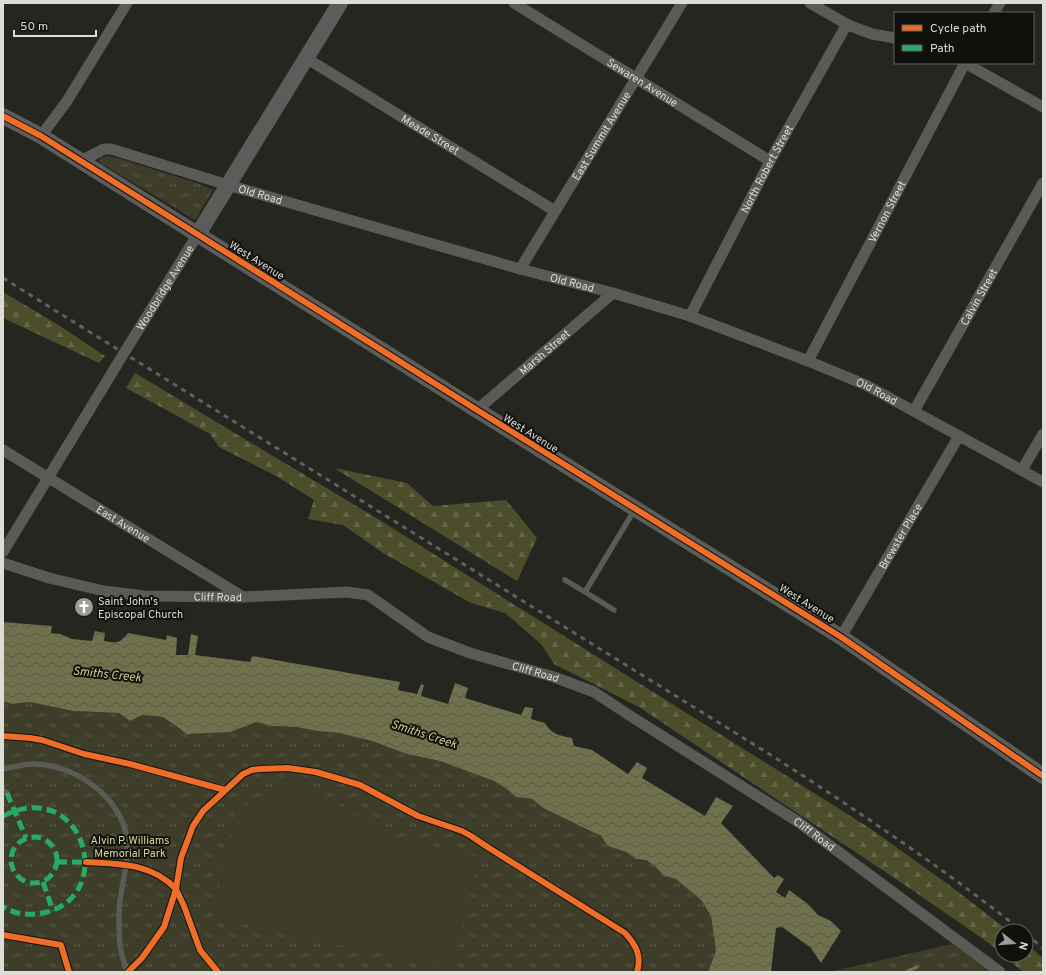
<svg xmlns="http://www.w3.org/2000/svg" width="1046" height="975" viewBox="0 0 1046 975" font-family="Overpass,sans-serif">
<defs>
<pattern id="forest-firs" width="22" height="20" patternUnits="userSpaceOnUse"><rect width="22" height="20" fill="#4c4d2b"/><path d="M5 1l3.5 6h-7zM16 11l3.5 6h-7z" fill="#656649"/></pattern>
<pattern id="park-tufts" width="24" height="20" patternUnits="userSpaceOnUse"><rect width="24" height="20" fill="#3d3d2a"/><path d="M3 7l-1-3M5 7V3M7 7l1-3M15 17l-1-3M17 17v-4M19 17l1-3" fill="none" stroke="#595948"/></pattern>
<pattern id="water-waves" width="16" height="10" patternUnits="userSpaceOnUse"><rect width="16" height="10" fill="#6f704c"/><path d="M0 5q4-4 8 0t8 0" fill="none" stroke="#5b5b47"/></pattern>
</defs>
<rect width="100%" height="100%" fill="#252620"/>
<g fill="url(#forest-firs)">
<polygon points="3,292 57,324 105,356 99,363 3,318"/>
<polygon points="135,373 378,519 868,827 949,885 1009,931 1002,931 1002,954 986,941 915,892 639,707 554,664 542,645 505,613 471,603 383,553 343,525 308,519 314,500 278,477 219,447 210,434 126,388"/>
<polygon points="334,468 407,483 433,506 506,500 537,538 517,581"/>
<polygon points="1026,944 1043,958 1043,972 1023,972 1003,955 1026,955"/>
</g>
<g fill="url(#park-tufts)">
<polygon points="108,156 117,158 197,183 213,190 195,220 99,162 100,158"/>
<polygon points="3,701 12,704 30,702 73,711 119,713 130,721 142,715 163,717 180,730 241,728 256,722 272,726 297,727 317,731 339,733 372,741 407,754 440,761 494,781 507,789 516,797 532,799 543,808 601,836 608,846 626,852 636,859 645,860 655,866 664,875 676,879 702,901 711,916 716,951 709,971 3,972"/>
<polygon points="952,944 992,972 829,972"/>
</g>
<polygon fill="#3d3d2a" points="291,773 293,773 381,833 380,835 478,857 453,970 213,917 222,876 214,871 227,854 238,803 262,809"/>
<path fill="url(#water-waves)" d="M3,622l49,4 -1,7 9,1 12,5 20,2 3,-10 10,2 -1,8c14,2 15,3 24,-8l38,7 1,-5 10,3 -1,17h12l3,-21 7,2 -3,19 55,7 2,-6 148,26 -2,8 19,4 4,-10 3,1 -3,11 27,8 7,-21 13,5 -3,10 56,17 4,-8 8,1 -2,11 14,4c6,11 15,13 27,15l2,8 18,4 36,24 9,-12 10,6 -5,10 63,38 11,-19 17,9 -12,17 53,55 4,-3 6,4 -8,13 9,6 4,-8 19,14 10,11 13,6 10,10 -20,32 -10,-15 -29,-21 -6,1 -5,44h-63l8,-21 -5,-35 -9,-15 -26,-22 -12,-3 -9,-10 -9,-6 -10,-1 -10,-7 -18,-6 -7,-10 -58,-28 -11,-9 -16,-2 -9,-8 -13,-8 -54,-20 -33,-7 -35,-13 -33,-8 -22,-2 -20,-4 -25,-1 -16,-4 -26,10 -43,2 -24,-17 -21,-2 -12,6 -11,-8 -46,-2 -43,-9 -18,2 -9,-3z"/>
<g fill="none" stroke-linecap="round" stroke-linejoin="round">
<polyline stroke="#6f704c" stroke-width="3.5" points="906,972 917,967"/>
<g stroke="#5a5a57" stroke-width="5.5">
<polyline points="565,580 585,592"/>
<polyline points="614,610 585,592 635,509"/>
<path d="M3,769c9,-2 18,-4 27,-5 42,-2 93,33 97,76 2,25 -7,48 -8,72 0,11 0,23 1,34 1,8 5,18 7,26"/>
<polyline points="3,790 7,793"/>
</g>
<g stroke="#5a5a57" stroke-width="11">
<path id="s1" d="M514,3l256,158"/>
<polyline points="810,3 848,25 872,34 895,38"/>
<polyline points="994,13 1000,3"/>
<path id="s2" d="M306,58l249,153"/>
<polyline points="965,63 1043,107"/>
<polyline points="41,136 67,101 127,3"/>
<path id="s3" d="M81,161l23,-12h7l117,36 292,84 93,24 77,23 118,45 58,24 177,97"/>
<path id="s4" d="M520,269l162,-266"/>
<path id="s5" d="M690,316l80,-155 77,-137"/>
<path id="s6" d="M808,361l157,-298"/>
<path id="s7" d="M477,410l136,-117"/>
<path id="s8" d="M914,411l129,-228"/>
<path id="s9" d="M3,450l240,147"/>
<polyline points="1022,470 1043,434"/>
<path id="s10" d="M3,552l121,-199 74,-119"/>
<path id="s11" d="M3,563l46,15 55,13 41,5 98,1 104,-5 21,3 60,42 42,16 84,24 40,15 38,25 165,104 203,151"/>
<path id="s12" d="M841,637l118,-201"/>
</g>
<g stroke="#5c5c5b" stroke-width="16">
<polyline points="3,116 41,136 477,410 841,637 1043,776"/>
<polyline points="198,234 340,3"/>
</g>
<g stroke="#60605c" stroke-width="3" stroke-dasharray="5 5" stroke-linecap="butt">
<path d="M3,278l771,479c85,55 169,111 248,174"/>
<polyline points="1026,934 1043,948"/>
</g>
<g stroke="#26ab63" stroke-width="5" stroke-dasharray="10 5" stroke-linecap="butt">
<polyline points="7,793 26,838"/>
<path d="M3,816c80,-40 114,78 44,96 -15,4 -30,3 -44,-5"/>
<circle cx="34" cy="860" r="23"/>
<polyline points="57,862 86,862"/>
<polyline points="43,882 53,911"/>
</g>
<g stroke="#10100c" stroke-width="8">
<g id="cycleway">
<polyline points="3,116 41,136 477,410 841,637 1043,776"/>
<polyline points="3,736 30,738 42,740 84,754 130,764 225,790"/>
<path d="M86,862c33,2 66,1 90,27l-12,38 -22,31 -14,14"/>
<polyline points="3,935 61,945 69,972"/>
<path d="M218,972l-18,-22 -16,-44 -8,-17 5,-31 12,-32 10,-15 40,-37 9,-4 9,-1 27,-1 28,4 17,5 27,8 58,31 44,15 9,5 18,12 136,85c11,12 17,23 12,39"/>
</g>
</g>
<use href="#cycleway" stroke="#ee6e29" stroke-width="6"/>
</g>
<defs>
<g id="church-disc" transform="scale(1)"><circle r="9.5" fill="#9d9d97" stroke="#10100c"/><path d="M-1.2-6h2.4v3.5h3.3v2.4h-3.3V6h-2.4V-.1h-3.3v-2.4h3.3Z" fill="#fff"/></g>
</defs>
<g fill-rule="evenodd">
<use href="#church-disc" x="84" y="607"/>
</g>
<g text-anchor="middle" stroke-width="4" stroke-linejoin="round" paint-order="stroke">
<g font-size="11" fill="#ddddd7" stroke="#10100c">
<text dy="4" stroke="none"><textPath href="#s1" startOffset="151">Sewaren Avenue</textPath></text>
<text dy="4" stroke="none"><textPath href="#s2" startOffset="146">Meade Street</textPath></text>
<text dy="4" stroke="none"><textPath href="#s4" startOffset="156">East Summit Avenue</textPath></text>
<text dy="4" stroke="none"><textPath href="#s5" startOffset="166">North Robert Street</textPath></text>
<text dy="4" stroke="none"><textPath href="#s3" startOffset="189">Old Road</textPath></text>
<text dy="4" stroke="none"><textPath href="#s6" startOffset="169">Vernon Street</textPath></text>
<text transform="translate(257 260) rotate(32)" y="4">West Avenue</text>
<text dy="4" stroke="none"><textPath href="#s3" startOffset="513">Old Road</textPath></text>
<text dy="4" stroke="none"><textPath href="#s10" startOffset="310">Woodbridge Avenue</textPath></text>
<text dy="4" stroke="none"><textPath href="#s8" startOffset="131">Calvin Street</textPath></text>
<text dy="4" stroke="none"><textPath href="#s7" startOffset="89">Marsh Street</textPath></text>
<text dy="4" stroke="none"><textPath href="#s3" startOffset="837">Old Road</textPath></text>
<text transform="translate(531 433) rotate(32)" y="4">West Avenue</text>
<text dy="4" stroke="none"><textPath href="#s9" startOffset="141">East Avenue</textPath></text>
<text dy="4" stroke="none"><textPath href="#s12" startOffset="117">Brewster Place</textPath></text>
<text dy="4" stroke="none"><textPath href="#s11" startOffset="219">Cliff Road</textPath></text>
<text transform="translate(807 603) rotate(32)" y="4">West Avenue</text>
<text dy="4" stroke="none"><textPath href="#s11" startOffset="556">Cliff Road</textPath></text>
<text dy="4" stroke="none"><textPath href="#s11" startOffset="880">Cliff Road</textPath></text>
</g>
<g font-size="11" fill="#ddddd7" stroke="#10100c" text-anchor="start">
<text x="98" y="605">Saint John's<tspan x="98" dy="13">Episcopal Church</tspan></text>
</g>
<g font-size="11" fill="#dbdc99" stroke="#10100c">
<text x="130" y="844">Alvin P. Williams<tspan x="130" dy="13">Memorial Park</tspan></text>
</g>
<g font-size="12" font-style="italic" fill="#cfd08d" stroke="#10100c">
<text transform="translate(107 674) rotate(6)" y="4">Smiths Creek</text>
<text transform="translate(424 734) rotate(18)" y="4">Smiths Creek</text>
</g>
</g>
<rect width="1046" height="975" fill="none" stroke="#ddddd7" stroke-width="8"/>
<rect x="894" y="12" width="140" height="52" fill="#10100c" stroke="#62625d"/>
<rect x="902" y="25" width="20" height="6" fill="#ee6e29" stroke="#62625d"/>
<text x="930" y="32" font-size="12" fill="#ddddd7">Cycle path</text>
<rect x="902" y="45" width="20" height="6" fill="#26ab63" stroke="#62625d"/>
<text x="930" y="52" font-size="12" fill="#ddddd7">Path</text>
<g transform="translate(1014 943) rotate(107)"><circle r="19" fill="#10100c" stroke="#62625d"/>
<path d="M0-3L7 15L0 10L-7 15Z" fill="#9d9d97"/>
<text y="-6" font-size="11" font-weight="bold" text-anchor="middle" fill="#ddddd7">N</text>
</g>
<path d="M14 30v6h82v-6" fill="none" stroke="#ddddd7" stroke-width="2"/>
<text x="20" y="30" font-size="12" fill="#ddddd7" stroke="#10100c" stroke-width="3" paint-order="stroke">50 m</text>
</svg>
